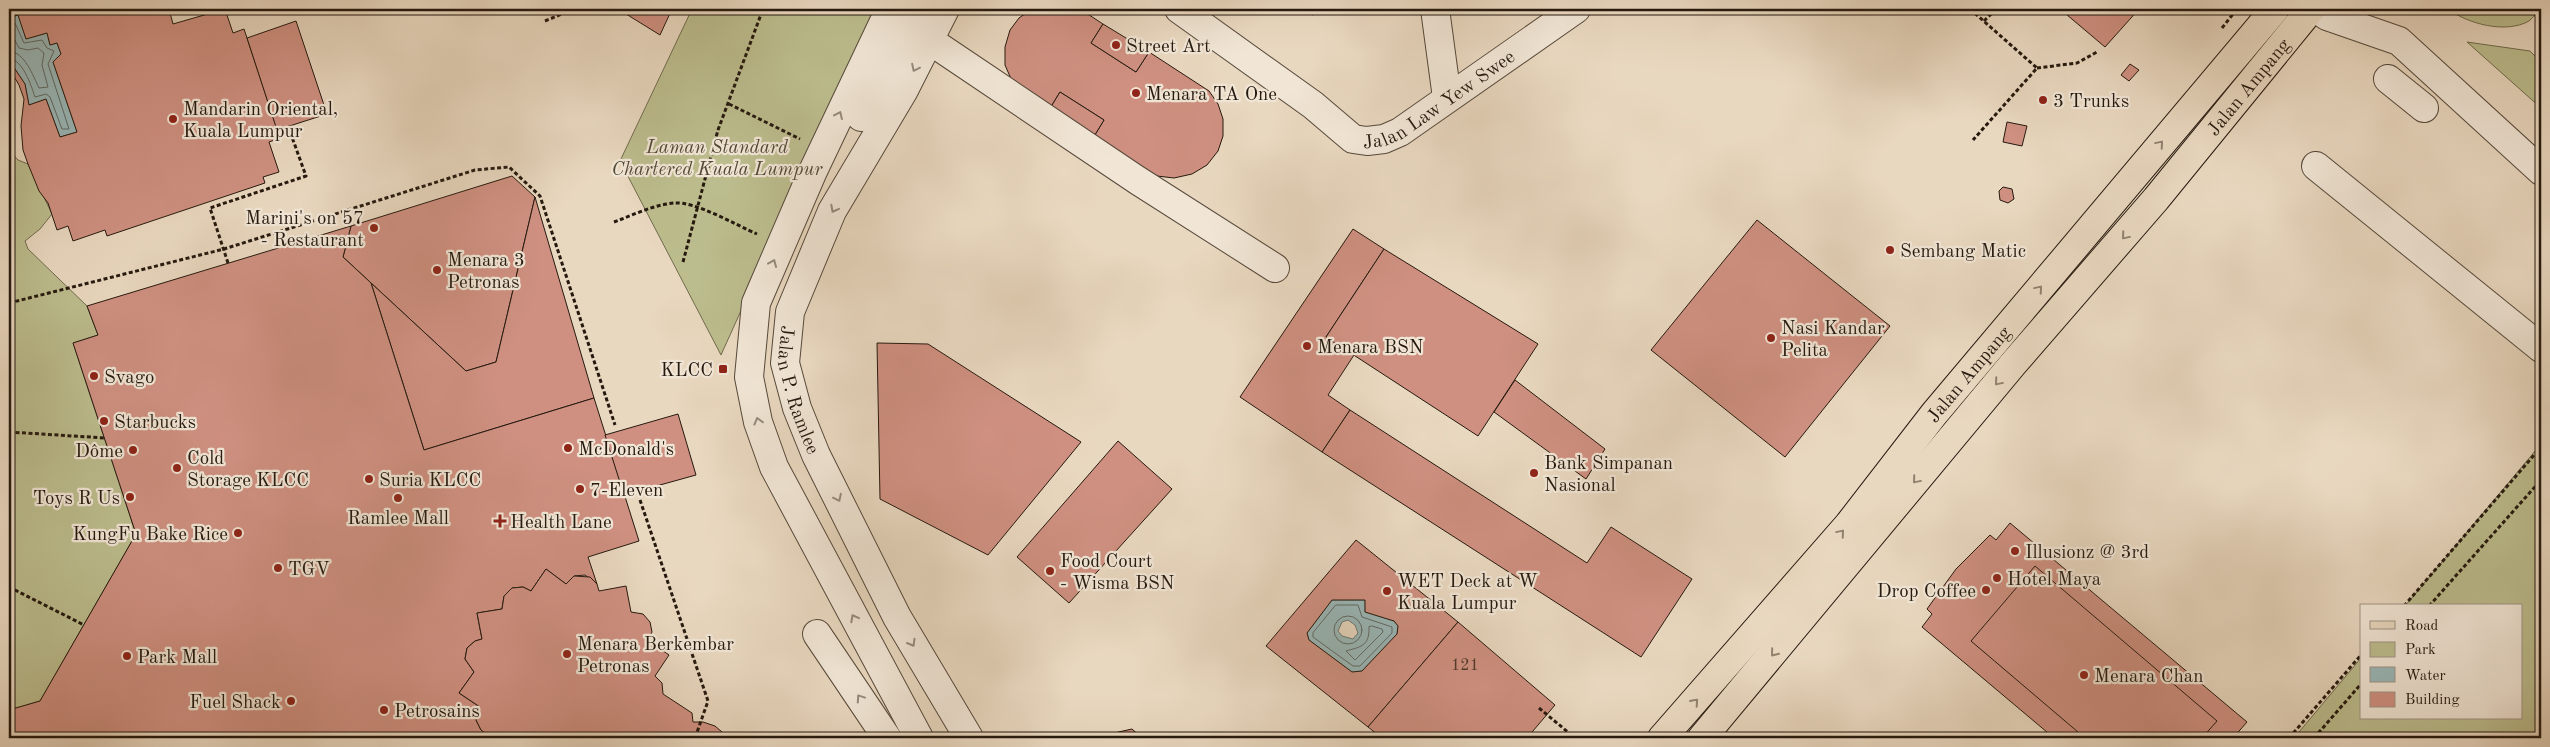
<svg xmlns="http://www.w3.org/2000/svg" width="2550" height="747" viewBox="0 0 2550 747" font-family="'Old Standard TT',serif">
<rect width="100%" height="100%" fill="#e9d8c0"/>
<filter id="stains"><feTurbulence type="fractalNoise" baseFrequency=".004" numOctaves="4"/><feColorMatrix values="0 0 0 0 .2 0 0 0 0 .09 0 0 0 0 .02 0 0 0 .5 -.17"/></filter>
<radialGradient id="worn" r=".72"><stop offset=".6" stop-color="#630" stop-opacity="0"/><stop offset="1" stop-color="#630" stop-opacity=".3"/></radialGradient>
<g fill="#bcbd8e" stroke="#706b4e">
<polygon points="692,9 877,9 721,355 620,161"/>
<path d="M2448,9h92c-3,3 -7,9 -11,12 -23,13 -61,3 -81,-12z"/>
<polygon points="2467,42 2530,51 2541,62 2541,108"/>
<polygon points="9,150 18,160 28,164 52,214 40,229 25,241 28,249 87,306 98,335 73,343 136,534 40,701 9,710"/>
<polygon points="2541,444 2541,738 2294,738 2361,658 2361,718 2521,718 2521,606 2405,606"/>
</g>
<g fill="#99b8b9" stroke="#6b7875" fill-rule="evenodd">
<polygon points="18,15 26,39 47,33 50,45 57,43 61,54 53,62 77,132 60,137 46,99 29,105 25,84 9,60 9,18"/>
<path d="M1332,600h33v12l29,9 4,5 -1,8 -35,37 -10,1 -43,-32 -2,-7zM1348,620l7,5 3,8 -5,6 -11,-3 -4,-5 4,-9z"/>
</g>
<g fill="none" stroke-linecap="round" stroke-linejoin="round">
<g stroke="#5f6864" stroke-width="1">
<path d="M9,22l6,1 9,20 18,-3 5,8 7,3 -6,13 21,65h-7l-12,-32 -4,-3 -11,3c-4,-12 -12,-37 -26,-39"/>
<path d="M9,29l10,19 9,2 10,-2 6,5 -2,12 6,22 -9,1c-6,-12 -14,-36 -30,-37"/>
<polygon points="1336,605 1358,605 1362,617 1392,627 1392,633 1360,666 1353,666 1313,637 1313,633"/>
<circle cx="1348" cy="630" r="14"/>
<path d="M1372,626l10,3 1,3 -28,28 -9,-9c13,-4 24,-4 23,-24z"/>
</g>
</g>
<g fill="#cf9081" stroke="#25190f" fill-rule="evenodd">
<polygon points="9,9 169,9 173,24 225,9 233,33 244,29 247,38 280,138 269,142 279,172 263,177 265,183 107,236 105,230 73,241 68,226 57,230 48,203 39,191 28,164 23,150 21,126 24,99 19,85 9,68 9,60 25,84 29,105 46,99 60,137 77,132 53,62 61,54 57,43 50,45 47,33 26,39 18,15 9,18"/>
<polygon points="618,9 672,9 660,35"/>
<polygon points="1032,9 1080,9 1103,24 1091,43 1136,72 1149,52 1209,91 1218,104 1223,119 1223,136 1218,151 1207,165 1192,174 1174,178 1157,176 1093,138 1104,120 1060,92 1049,110 1012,81 1005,65 1005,47 1010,30 1019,18"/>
<polygon points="1302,9 1318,9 1313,15"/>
<polygon points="2060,9 2139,9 2105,47"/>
<polygon points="296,21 327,114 277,130 247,38"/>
<polygon points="1103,24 1149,52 1136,72 1091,43"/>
<polygon points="2130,64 2139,70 2129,81 2121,75"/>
<polygon points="1060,92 1104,120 1093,138 1049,110"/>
<polygon points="2007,122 2027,126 2022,146 2003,142"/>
<polygon points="512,176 535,197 496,362 466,371 343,257 351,226"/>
<polygon points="2003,187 2012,189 2014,199 2008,203 2000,200 1999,191"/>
<polygon points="535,197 594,398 424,450 371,283 466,371 496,362"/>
<polygon points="1757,220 1890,326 1785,457 1651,350"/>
<polygon points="351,226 343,257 371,283 424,450 594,398 639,541 588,557 597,584 585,575 574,576 566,584 546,569 531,591 523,587 512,588 504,596 502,609 477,613 482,639 475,641 467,648 465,659 474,672 459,693 480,707 476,720 481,730 485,733 499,735 499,738 9,738 9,710 40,701 136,534 73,343 98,335 87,306"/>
<polygon points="1353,229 1384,249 1326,337 1354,355 1328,395 1350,410 1322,452 1240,397"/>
<polygon points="1384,249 1538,344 1478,436 1326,337"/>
<polygon points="877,343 928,344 1081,442 988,555 880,499"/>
<polygon points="1515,380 1605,449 1586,479 1494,412"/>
<polygon points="1350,410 1587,563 1611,527 1692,579 1641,657 1322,452"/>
<polygon points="678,414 696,475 624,495 605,435"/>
<polygon points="1118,441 1172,489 1069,603 1017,557"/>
<polygon points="2010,523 2247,722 2233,738 2054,738 1922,627 1932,614 1927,609 1956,569 1990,535 1996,540"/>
<path d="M1356,540l102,82 -90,105 -102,-81zM1332,600h33v12l29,9 4,5 -1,8 -35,37 -10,1 -43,-32 -2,-7z"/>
<polygon points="2035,566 2217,721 2202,738 2085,738 1971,641"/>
<polygon points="546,569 566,584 574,576 590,577 597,584 599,591 626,586 631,612 643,614 650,622 652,632 648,640 669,655 655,676 662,683 663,694 692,713 693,722 703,722 715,726 729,738 497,738 499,735 485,733 481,730 476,720 480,707 459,693 474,672 465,659 467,648 475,641 482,639 477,613 502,609 504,596 512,588 523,587 531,591"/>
<polygon points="1458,622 1555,705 1527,738 1382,738 1368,727"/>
<polygon points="1132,729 1142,738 1102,738 1105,735"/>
</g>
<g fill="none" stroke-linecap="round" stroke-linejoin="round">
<g stroke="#56493b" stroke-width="30">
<g id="minor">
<polyline points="890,9 813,171 756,303 749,377 758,422 774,467 919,738"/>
<path id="s1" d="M945,9l-41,81 -72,121 -42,101 -5,51 12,45 19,47 81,162 72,121"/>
<path id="s2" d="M1179,9l134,96 40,34 14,2 17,-2 16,-7 176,-123"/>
<polyline points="1435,9 1447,98"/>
<polyline points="2317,9 2327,16 2399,41 2541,171"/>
<polyline points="929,40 1137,180 1275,268"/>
<polyline points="2388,79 2424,108"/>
<polyline points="861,117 921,9"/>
<polyline points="2316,166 2541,348"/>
<polyline points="817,634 887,738"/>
</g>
</g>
<g stroke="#25190f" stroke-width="30">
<g id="major">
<path id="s3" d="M1662,738l187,-214 85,-110 341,-405"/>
<path id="s4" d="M1702,738l311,-374 143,-165 155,-190"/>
</g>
</g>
<g stroke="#25190f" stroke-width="3" stroke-dasharray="4 2.5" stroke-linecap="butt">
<polyline points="1970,9 2037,68 1973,140"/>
<polyline points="545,21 569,11"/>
<polyline points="1984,21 1996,9"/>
<polyline points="2222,28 2237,9"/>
<polyline points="2037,68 2077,63 2097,52"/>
<polyline points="729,104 800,139"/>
<path d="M614,222c19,-7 39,-17 60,-19 21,-2 62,22 83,31"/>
<polyline points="683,262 718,130 763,9"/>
<polyline points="228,263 210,208 306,176 288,126"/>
<polyline points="9,303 224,249 475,170 509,167 540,196 615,425"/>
<polyline points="9,432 105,438"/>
<polyline points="640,500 708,701 695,738"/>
<polyline points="9,587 84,625"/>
<polyline points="2404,606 2541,447"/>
<polyline points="2429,606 2541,480"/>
<polyline points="1539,708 1575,738"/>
<polyline points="2289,738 2361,655"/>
<polyline points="2314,738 2361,684"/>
</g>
<use href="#minor" stroke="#f1e6d6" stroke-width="28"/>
<use href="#major" stroke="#e9d8c0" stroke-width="28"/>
</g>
<defs><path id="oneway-chevron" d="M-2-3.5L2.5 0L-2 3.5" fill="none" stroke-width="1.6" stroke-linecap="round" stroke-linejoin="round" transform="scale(1.25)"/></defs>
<g stroke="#958a7c">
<use href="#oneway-chevron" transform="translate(915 68) rotate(116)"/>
<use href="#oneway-chevron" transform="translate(839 115) rotate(-65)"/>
<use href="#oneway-chevron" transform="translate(834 209) rotate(118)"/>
<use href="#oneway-chevron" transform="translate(773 263) rotate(-67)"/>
<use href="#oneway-chevron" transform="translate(758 421) rotate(-105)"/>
<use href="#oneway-chevron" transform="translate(838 498) rotate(64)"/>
<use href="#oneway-chevron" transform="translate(854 618) rotate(-118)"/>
<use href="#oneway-chevron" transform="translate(912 643) rotate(60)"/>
<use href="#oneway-chevron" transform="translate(860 698) rotate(-124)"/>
</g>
<g stroke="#918270">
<use href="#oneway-chevron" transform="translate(2160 144) rotate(-50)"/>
<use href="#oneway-chevron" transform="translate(2125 236) rotate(130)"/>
<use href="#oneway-chevron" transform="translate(2039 289) rotate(-50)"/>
<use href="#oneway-chevron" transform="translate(1998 382) rotate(130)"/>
<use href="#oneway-chevron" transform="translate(1916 480) rotate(130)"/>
<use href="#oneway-chevron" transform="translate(1841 533) rotate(-50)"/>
<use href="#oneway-chevron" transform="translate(1774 653) rotate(129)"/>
<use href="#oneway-chevron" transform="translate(1695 702) rotate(-49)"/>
</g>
<g fill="#8f2418" stroke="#f1e6d6" stroke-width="2">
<circle cx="1116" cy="45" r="5"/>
<circle cx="1136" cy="93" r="5"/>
<circle cx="2043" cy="100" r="5"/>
<circle cx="173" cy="119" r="5"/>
<circle cx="374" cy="228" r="5"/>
<circle cx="1890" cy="250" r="5"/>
<circle cx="437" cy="270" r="5"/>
<circle cx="1771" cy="338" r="5"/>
<circle cx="1307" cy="346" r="5"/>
<rect x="718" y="364" width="10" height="10" rx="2.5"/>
<circle cx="94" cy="376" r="5"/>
<circle cx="104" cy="421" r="5"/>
<circle cx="568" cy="448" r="5"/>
<circle cx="133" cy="450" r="5"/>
<circle cx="177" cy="468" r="5"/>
<circle cx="1534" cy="473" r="5"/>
<circle cx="369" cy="479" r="5"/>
<circle cx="580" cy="489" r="5"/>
<circle cx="130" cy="497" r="5"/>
<circle cx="398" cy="498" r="5"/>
<path d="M497.5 513.5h5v5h5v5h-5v5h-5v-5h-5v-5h5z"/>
<circle cx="238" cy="533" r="5"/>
<circle cx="2015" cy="551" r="5"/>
<circle cx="278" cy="568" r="5"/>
<circle cx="1050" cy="571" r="5"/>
<circle cx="1997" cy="578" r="5"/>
<circle cx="1986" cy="590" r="5"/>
<circle cx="1387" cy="591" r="5"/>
<circle cx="567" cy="654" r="5"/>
<circle cx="127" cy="656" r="5"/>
<circle cx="2084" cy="675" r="5"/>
<circle cx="291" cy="701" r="5"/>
<circle cx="384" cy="710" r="5"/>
</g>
<g text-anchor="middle" stroke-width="4.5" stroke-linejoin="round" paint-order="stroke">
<g font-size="16" fill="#50372c">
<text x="1465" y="670">121</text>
</g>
<g font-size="19" fill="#25190f" stroke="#f1e6d6" text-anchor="start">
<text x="1126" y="52">Street Art</text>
<text x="1146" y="100">Menara TA One</text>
<text x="2053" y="107">3 Trunks</text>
<text x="183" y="115">Mandarin Oriental,<tspan x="183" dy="22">Kuala Lumpur</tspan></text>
<text x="364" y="224" text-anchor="end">Marini's on 57<tspan x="364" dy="22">- Restaurant</tspan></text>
<text x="1900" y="257">Sembang Matic</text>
<text x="447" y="266">Menara 3<tspan x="447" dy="22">Petronas</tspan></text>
<text x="1781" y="334">Nasi Kandar<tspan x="1781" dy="22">Pelita</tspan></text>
<text x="1317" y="353">Menara BSN</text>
<text x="713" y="376" text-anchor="end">KLCC</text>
<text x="104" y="383">Svago</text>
<text x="114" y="428">Starbucks</text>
<text x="578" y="455">McDonald's</text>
<text x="123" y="457" text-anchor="end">Dôme</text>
<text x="187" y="464">Cold<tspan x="187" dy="22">Storage KLCC</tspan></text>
<text x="1544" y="469">Bank Simpanan<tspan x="1544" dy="22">Nasional</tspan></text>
<text x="379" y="486">Suria KLCC</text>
<text x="590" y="496">7-Eleven</text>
<text x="120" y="504" text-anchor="end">Toys R Us</text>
<text x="398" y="524" text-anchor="middle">Ramlee Mall</text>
<text x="510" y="528">Health Lane</text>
<text x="228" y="540" text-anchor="end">KungFu Bake Rice</text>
<text x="2025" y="558">Illusionz @ 3rd</text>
<text x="1060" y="567">Food Court<tspan x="1060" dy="22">- Wisma BSN</tspan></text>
<text x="288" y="575">TGV</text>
<text x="2007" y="585">Hotel Maya</text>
<text x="1397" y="587">WET Deck at W<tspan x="1397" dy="22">Kuala Lumpur</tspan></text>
<text x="1976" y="597" text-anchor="end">Drop Coffee</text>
<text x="577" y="650">Menara Berkembar<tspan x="577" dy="22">Petronas</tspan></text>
<text x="137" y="663">Park Mall</text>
<text x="2094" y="682">Menara Chan</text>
<text x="281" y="708" text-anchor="end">Fuel Shack</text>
<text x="394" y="717">Petrosains</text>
</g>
<g font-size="19" fill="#25190f" stroke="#f1e6d6">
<text dy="7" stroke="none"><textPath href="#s4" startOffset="850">Jalan Ampang</textPath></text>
<text dy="7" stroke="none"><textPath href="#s2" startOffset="315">Jalan Law Yew Swee</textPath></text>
<text dy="7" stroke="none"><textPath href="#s3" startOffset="476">Jalan Ampang</textPath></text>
<text dy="7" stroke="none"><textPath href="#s1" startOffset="421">Jalan P. Ramlee</textPath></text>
</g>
<g font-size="19" font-style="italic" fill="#524a35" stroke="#f1e6d6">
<text x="717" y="153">Laman Standard<tspan x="717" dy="22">Chartered Kuala Lumpur</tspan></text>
</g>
</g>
<rect width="2550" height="747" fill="none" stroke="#e9d8c0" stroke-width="30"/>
<rect x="10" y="10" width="2530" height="727" fill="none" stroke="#25190f" stroke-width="2.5"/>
<rect x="15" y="15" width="2520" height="717" fill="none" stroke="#25190f"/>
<rect x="2360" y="604" width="162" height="115" fill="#f1e6d6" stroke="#9f9486"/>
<rect x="2370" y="621" width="25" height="8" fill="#e9d8c0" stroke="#9f9486"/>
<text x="2405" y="630" font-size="15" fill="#25190f">Road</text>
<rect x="2370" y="642" width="25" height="15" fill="#bcbd8e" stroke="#9f9486"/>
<text x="2405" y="654" font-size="15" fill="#25190f">Park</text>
<rect x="2370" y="667" width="25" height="15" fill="#99b8b9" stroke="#9f9486"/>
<text x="2405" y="680" font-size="15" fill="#25190f">Water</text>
<rect x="2370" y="692" width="25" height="15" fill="#cf9081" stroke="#9f9486"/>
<text x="2405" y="704" font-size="15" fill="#25190f">Building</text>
<rect width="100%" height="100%" filter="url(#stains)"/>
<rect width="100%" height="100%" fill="url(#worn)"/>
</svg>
